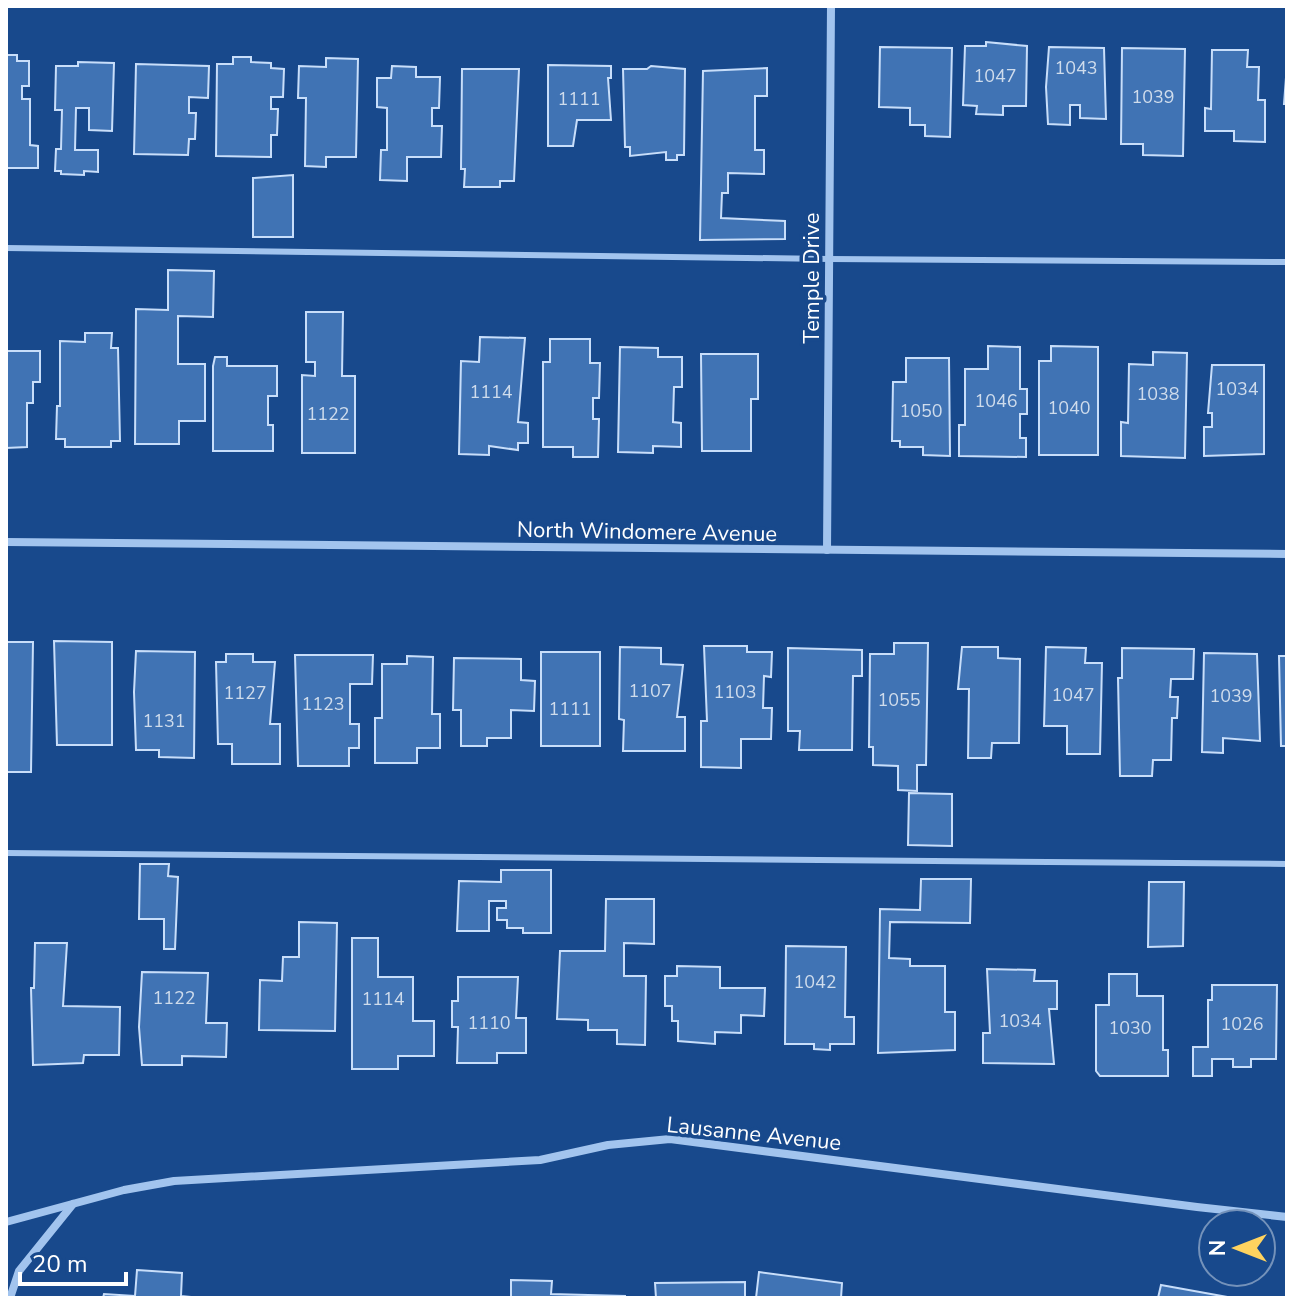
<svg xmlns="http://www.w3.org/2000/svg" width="1293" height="1304" viewBox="0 0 1293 1304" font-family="'Nunito Sans',sans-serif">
<rect width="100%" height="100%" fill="#18498c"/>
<g fill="#4073b4" stroke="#c8defa" stroke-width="2">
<polygon points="986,42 1027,46 1026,106 1003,106 1003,115 976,114 977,106 963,105 965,46 986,46"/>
<polygon points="880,47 952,48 950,137 925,136 925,125 910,125 910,108 879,107"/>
<polygon points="1049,47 1104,48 1106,119 1080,118 1080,105 1070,105 1070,125 1048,124 1046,87"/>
<polygon points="1122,48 1185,49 1183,156 1143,155 1143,144 1121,144"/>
<polygon points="1212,50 1248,50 1247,67 1259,67 1258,100 1265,100 1265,142 1234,141 1234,131 1205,131 1205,108 1211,109"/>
<polygon points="6,55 17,55 17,61 29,61 29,86 22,86 22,99 30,99 30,145 38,146 38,168 6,168"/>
<polygon points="233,57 251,57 251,62 271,63 271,68 284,69 283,97 271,97 271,109 278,109 277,135 271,135 271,157 216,156 217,64 233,64"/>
<polygon points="326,58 358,59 356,157 326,157 326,167 305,166 306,98 298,98 299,66 326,67"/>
<polygon points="78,62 114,63 112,131 89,130 89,108 76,108 75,150 98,150 98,172 84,171 84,175 61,174 61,171 55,171 56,149 61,149 62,110 55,110 56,66 78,66"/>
<polygon points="136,64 209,66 208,98 189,97 189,113 196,113 195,139 189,139 188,155 134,154"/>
<polygon points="1287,64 1287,104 1284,104"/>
<polygon points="548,65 611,66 611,78 608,78 611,120 577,120 573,146 548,146"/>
<polygon points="392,66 416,67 416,77 440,77 439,108 432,108 432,126 442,126 441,157 407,157 407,181 380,180 381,150 387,150 387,108 377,107 377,78 391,78"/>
<polygon points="651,66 685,69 684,155 677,155 677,160 666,160 666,152 630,156 630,147 625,147 623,69 647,69"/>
<polygon points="767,68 767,96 755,96 755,150 764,150 764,174 728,173 728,193 722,193 721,218 785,221 785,239 700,240 703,71"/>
<polygon points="462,69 519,69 514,181 500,181 500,187 464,187 465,169 461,169"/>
<polygon points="293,175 293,237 253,237 253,178"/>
<polygon points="168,270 214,271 213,317 178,316 178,364 205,364 205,421 179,421 179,444 135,444 136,309 168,310"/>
<polygon points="306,312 343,312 342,376 355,376 355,453 302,453 302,375 315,376 315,362 306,362"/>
<polygon points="85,333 112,333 111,348 118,348 120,441 111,441 111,447 65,447 65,439 56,439 57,406 60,406 60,341 85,342"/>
<polygon points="480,337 525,338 518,422 528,423 528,443 518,443 518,450 489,446 489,455 459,454 461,361 479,362"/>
<polygon points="550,339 590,339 590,363 600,363 599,398 593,398 593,419 599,419 598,457 573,457 573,447 543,447 543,362 550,362"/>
<polygon points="988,346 1020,347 1020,389 1027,389 1027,414 1020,414 1020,438 1026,438 1026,457 959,456 959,425 965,425 965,369 988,369"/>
<polygon points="1051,346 1098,347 1098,455 1039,455 1039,361 1051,361"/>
<polygon points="620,347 658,348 658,357 682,357 682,387 674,387 673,422 681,423 681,447 653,446 653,453 618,452"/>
<polygon points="6,351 40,351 40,382 33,382 33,403 27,403 27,447 6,448"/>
<polygon points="1153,352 1187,353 1185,458 1121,456 1121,422 1128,423 1129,364 1153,365"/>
<polygon points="701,354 758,354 758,399 751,399 751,451 702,451"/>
<polygon points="215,357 227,357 227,366 277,366 277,396 268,396 268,425 273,425 273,451 213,451 213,366"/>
<polygon points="906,358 949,358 950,456 923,455 923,447 900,447 900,441 892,441 893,382 906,382"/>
<polygon points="1212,365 1264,365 1264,454 1204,456 1204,427 1212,427 1212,413 1208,413"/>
<polygon points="54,641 112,642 112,745 57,745"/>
<polygon points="7,642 33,642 31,772 6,772"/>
<polygon points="894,643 928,643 926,765 917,765 917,791 898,790 898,766 873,765 873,747 869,747 870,654 894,654"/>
<polygon points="704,646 747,646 747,652 772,652 771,677 764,676 763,708 772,708 771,739 741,739 741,768 701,767 701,721 707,721"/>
<polygon points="620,647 661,648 661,664 683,665 677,717 685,717 685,751 623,751 624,720 619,719"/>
<polygon points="962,647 998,647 998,658 1020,659 1019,743 992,743 991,758 968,758 969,689 958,689"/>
<polygon points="1046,647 1086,648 1085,663 1102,663 1100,754 1067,754 1067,726 1044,726"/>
<polygon points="788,648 862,650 862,676 853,676 852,750 799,750 800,731 788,731"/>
<polygon points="1122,648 1194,649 1193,679 1171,679 1170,697 1178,697 1177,718 1172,718 1171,760 1153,760 1152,776 1120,776 1118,678 1122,678"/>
<polygon points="136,651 195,652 194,758 159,757 159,750 136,750 134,692"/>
<rect x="541" y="652" width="59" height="94"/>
<polygon points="1204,653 1257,654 1260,741 1223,738 1223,753 1202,752"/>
<polygon points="226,654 253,654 253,662 275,662 270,724 280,724 280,764 232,764 232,744 218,744 216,662 226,662"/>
<polygon points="295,655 373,655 372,684 350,684 350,724 359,724 359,748 349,748 349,766 298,766"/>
<polygon points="407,656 433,657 432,714 440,714 440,748 417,748 417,763 375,763 375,718 382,718 382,664 407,664"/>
<polygon points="1279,656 1287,656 1287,746 1281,746"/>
<polygon points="454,658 521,659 521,680 535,681 534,711 511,710 511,738 487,738 487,746 461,746 461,710 453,710"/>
<polygon points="909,793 952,794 952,846 908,845"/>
<polygon points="140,864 169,864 168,876 178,877 175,949 164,949 164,919 139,919"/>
<polygon points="501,870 551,870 551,933 523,933 523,928 507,928 507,920 497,920 497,908 506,908 506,901 489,901 489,931 457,931 459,881 501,882"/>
<polygon points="921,879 971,879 970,923 890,922 889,958 910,959 910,966 945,966 945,1012 955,1012 955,1050 878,1053 880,909 920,910"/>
<polygon points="1149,882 1184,882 1183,946 1148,947"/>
<polygon points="606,899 654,899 654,944 624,943 624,976 646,976 645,1045 617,1044 617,1030 588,1030 588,1020 557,1019 560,951 605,951"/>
<polygon points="299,922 337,923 335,1031 259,1030 260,980 282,981 283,957 299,957"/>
<polygon points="352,938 378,938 378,977 413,977 413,1021 434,1021 434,1056 398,1056 398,1069 352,1069"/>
<polygon points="35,943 67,943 63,1006 120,1007 119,1055 84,1055 83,1063 33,1065 31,988 34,988"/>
<polygon points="786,946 846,947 845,1017 854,1017 854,1044 830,1044 830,1050 814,1049 814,1044 785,1044"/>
<polygon points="677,966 720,967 720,988 765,988 764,1016 741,1015 741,1033 715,1032 715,1044 678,1041 678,1021 672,1021 672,1006 665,1006 665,976 677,976"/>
<polygon points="987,969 1035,970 1034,981 1057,981 1057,1009 1049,1009 1054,1064 983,1063 983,1033 990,1033"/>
<polygon points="142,972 208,973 206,1023 227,1023 226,1057 182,1056 182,1065 142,1065 139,1027"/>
<polygon points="1109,974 1137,974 1137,996 1163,996 1163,1050 1168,1050 1168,1076 1100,1076 1096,1071 1096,1005 1109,1005"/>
<polygon points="458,977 518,977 516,1018 526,1018 526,1053 497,1053 497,1063 457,1063 458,1027 452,1027 452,1001 458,1001"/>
<polygon points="1212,985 1277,985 1276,1059 1251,1059 1251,1067 1233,1067 1233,1059 1212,1059 1212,1076 1193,1076 1193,1047 1208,1047 1208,1000 1212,1000"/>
<polygon points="137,1270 182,1273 181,1296 201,1298 103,1298 104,1294 135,1296"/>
<polygon points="759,1272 842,1283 841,1298 756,1298"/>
<polygon points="511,1280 552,1281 551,1294 625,1296 625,1298 511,1298"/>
<polygon points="745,1282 745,1298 656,1298 655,1283"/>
<polygon points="1161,1285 1233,1298 1158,1298"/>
</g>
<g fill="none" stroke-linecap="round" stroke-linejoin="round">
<g stroke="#a2c4ee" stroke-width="6">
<polyline points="6,248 829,259 1287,262"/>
<polyline points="6,853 1287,864"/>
</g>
<g stroke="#a2c4ee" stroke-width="8">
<polyline points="6,542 1287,554"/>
<polyline points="827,550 831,6"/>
<polyline points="6,1222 124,1190 174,1181 540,1160 608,1145 670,1139 1197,1207 1287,1217"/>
<polyline points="10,1298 19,1271 73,1204"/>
</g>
</g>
<g text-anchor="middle" stroke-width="7" stroke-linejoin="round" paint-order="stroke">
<g font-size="18" fill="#cfdcec">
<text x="1076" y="74">1043</text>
<text x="995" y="82">1047</text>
<text x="1153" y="103">1039</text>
<text x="579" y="105">1111</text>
<text x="1237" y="395">1034</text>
<text x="491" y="398">1114</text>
<text x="1158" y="400">1038</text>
<text x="996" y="407">1046</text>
<text x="1069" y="414">1040</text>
<text x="921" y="417">1050</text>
<text x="328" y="420">1122</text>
<text x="650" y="697">1107</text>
<text x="735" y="698">1103</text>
<text x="245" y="699">1127</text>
<text x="1073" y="701">1047</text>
<text x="1231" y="702">1039</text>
<text x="899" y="706">1055</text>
<text x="323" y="710">1123</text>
<text x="570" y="715">1111</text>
<text x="164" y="727">1131</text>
<text x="815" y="988">1042</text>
<text x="174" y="1004">1122</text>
<text x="383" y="1005">1114</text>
<text x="1020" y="1027">1034</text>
<text x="489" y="1029">1110</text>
<text x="1242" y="1030">1026</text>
<text x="1130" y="1034">1030</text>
</g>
<g font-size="22" fill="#fff" stroke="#18498c">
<text transform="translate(811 278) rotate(-90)" y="8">Temple Drive</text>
<text transform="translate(647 531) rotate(1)" y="8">North Windomere Avenue</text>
<text transform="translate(754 1133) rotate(6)" y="8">Lausanne Avenue</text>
</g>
</g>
<rect width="1293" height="1304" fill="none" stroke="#ffffff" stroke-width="16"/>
<g transform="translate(1237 1248) rotate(270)"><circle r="38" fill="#18498c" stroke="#7492ba" stroke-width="2"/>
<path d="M0-6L14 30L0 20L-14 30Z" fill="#ffd35f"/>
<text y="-12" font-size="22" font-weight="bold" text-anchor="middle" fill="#ffffff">N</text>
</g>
<path d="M20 1272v12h106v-12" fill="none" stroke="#ffffff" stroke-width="4"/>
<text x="32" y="1272" font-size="24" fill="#ffffff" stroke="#18498c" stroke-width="6" paint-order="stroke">20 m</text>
</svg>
